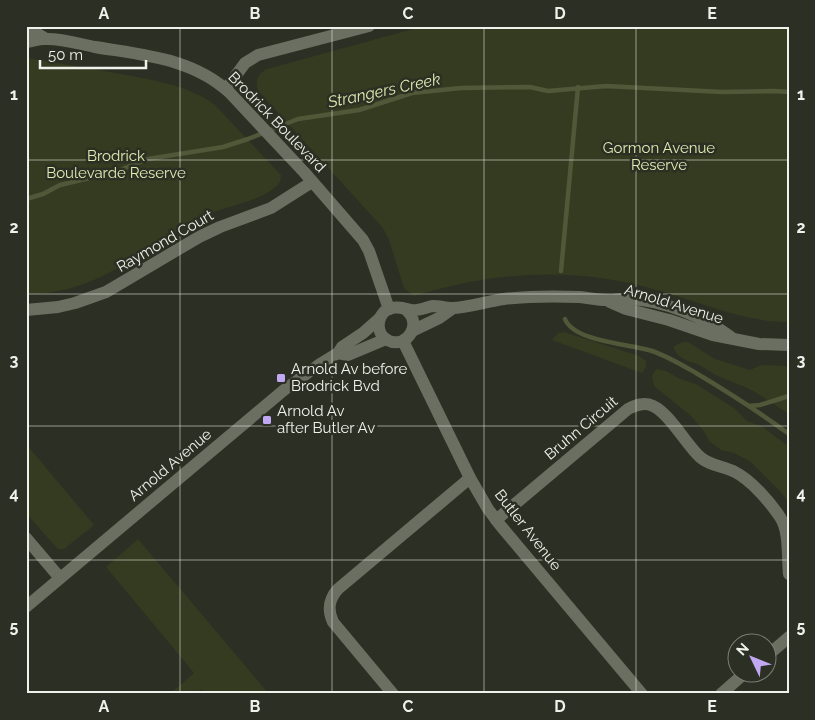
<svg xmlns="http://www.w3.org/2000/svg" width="815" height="720" viewBox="0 0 815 720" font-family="Raleway,sans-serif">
<rect width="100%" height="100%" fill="#2c2f23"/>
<g fill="#353b20">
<path d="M424,26h365v296c-47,0 -88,-20 -132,-32 -82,-24 -162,-19 -243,6l-10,-8 -15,-48 -6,-12 -124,-136c-5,-9 -2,-18 8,-23z"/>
<path d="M26,58c28,4 56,9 84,14 35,7 76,11 105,33l66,70 -1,7c-15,20 -57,24 -79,35 -10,5 -20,12 -29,18 -49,30 -86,59 -146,59z"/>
<polygon points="564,332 639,356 646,361 646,367 642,373 552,340 558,333"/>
<path d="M682,342h6l27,17 35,11 11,-5 25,1 3,2v46c-12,-8 -24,-16 -36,-23 -10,-6 -22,-9 -33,-14 -8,-3 -15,-10 -23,-13 -11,-3 -19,-6 -24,-17z"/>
<polygon points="656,369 666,371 680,379 696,384 734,408 747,421 763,427 789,447 789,503 779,490 751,462 734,453 721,450 709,441 703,430 690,415 654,386 652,376"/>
<polygon points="26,444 94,525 64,549 58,549 55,546 26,513"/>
<polygon points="138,539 269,694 211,694 201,690 190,694 170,694 194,673 106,567"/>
</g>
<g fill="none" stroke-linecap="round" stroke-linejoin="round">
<g stroke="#51583a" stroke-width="4.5">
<polyline points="26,199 43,194 60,185 115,172 148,159 223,147 248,139 298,119 359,110 412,93 461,88 530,87 548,91 606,86 722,92 775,91 789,92"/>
<polyline points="561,271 578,87"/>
<path d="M565,319c9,23 65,25 87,32 15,5 30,14 44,22 32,19 63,39 93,61"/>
<polyline points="749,406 760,405 789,396"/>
</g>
<g stroke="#6b6f61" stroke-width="12">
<polyline points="26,29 31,30 46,39"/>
<path d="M26,42c7,-1 13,-3 19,-3 16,-1 34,5 50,8 47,8 98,11 135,46l74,79 59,68 6,11 20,58"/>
<polyline points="226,89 245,63 258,55 369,26"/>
<polyline points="610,302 626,309 669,320 713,335 759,344 789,345"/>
<path d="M403,308c22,12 5,43 -16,32 -13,-8 -10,-29 5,-32 7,-2 12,1 19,2 8,1 15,-3 22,-4 6,0 13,2 19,2 15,0 36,-7 52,-9 25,-3 51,-3 76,-2 9,1 18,3 27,3 7,1 15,-2 22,-1 35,1 75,18 102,38"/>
<polyline points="26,310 58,307 75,303 106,292 199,237 220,227 271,208 312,182"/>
<polyline points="412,331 439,318 453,308"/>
<polyline points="403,341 470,478 488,509 500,525 642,694"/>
<polyline points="338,353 348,355 386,339"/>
<path d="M496,520l132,-111c8,-4 16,-7 25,-3 16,7 33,38 47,51 10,9 23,9 35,15 16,8 35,30 45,45 10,15 7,39 9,57"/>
<polyline points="26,538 60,578"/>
<polyline points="26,607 284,390 320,364 338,353 342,347 363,333 380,318"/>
<polyline points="768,655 789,637"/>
<path d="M393,694l-60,-72c-6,-13 -4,-23 5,-33l132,-111"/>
<polyline points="721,694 746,672"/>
</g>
</g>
<path fill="none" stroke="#eff2ea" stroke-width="1" stroke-opacity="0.55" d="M180,26v668M332,26v668M484,26v668M636,26v668M26,160h763M26,294h763M26,426h763M26,560h763"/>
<g fill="#c1a8f3" stroke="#2c2f23" stroke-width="2">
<rect x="276" y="373" width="10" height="10" rx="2.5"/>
<rect x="262" y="415" width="10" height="10" rx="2.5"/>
</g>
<g text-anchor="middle" stroke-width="5" stroke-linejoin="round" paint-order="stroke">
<g font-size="15" fill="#eff2ea" stroke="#2c2f23">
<text transform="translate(277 122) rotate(46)" y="5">Brodrick Boulevard</text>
<text transform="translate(165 241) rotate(-30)" y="5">Raymond Court</text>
<text transform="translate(674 304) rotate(17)" y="5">Arnold Avenue</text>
<text transform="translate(581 428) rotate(-40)" y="5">Bruhn Circuit</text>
<text transform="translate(170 465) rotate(-40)" y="5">Arnold Avenue</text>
<text transform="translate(528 530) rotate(52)" y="5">Butler Avenue</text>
</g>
<g font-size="15" fill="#ddecb2" stroke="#2c2f23">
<text x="659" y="153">Gormon Avenue<tspan x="659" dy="17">Reserve</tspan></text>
<text x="116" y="161">Brodrick<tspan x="116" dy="17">Boulevarde Reserve</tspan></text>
</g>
<g font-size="15" fill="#eff2ea" stroke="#2c2f23" text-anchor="start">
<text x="291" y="374">Arnold Av before<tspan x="291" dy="17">Brodrick Bvd</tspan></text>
<text x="277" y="416">Arnold Av<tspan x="277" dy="17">after Butler Av</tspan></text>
</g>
<g font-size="16" font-style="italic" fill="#deedb2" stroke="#2c2f23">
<text transform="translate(384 90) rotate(-12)" y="6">Strangers Creek</text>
</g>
</g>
<rect width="815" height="720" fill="none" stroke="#2c2f23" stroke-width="55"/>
<g transform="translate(752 658) rotate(313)"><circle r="24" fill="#2c2f23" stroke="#7a7d73"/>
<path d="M0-4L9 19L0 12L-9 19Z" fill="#c1a8f3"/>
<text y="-8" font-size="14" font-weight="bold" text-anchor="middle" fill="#eff2ea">N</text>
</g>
<path d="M40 60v8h106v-8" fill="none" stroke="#eff2ea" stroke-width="2.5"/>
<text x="48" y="60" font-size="15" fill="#eff2ea" stroke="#2c2f23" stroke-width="4" paint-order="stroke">50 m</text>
<rect x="28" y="28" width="760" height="664" fill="none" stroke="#eff2ea" stroke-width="2"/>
<g font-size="16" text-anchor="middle" font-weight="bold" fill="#eff2ea">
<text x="104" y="19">A</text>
<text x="255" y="19">B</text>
<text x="408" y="19">C</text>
<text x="560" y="19">D</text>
<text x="712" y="19">E</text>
<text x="14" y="100">1</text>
<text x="801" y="100">1</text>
<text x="14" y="233">2</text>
<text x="801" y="233">2</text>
<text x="14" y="366">3</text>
<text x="801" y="366">3</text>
<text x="14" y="499">4</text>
<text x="801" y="499">4</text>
<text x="14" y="632">5</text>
<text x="801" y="632">5</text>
<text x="104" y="712">A</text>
<text x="255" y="712">B</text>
<text x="408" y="712">C</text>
<text x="560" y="712">D</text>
<text x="712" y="712">E</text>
</g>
</svg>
